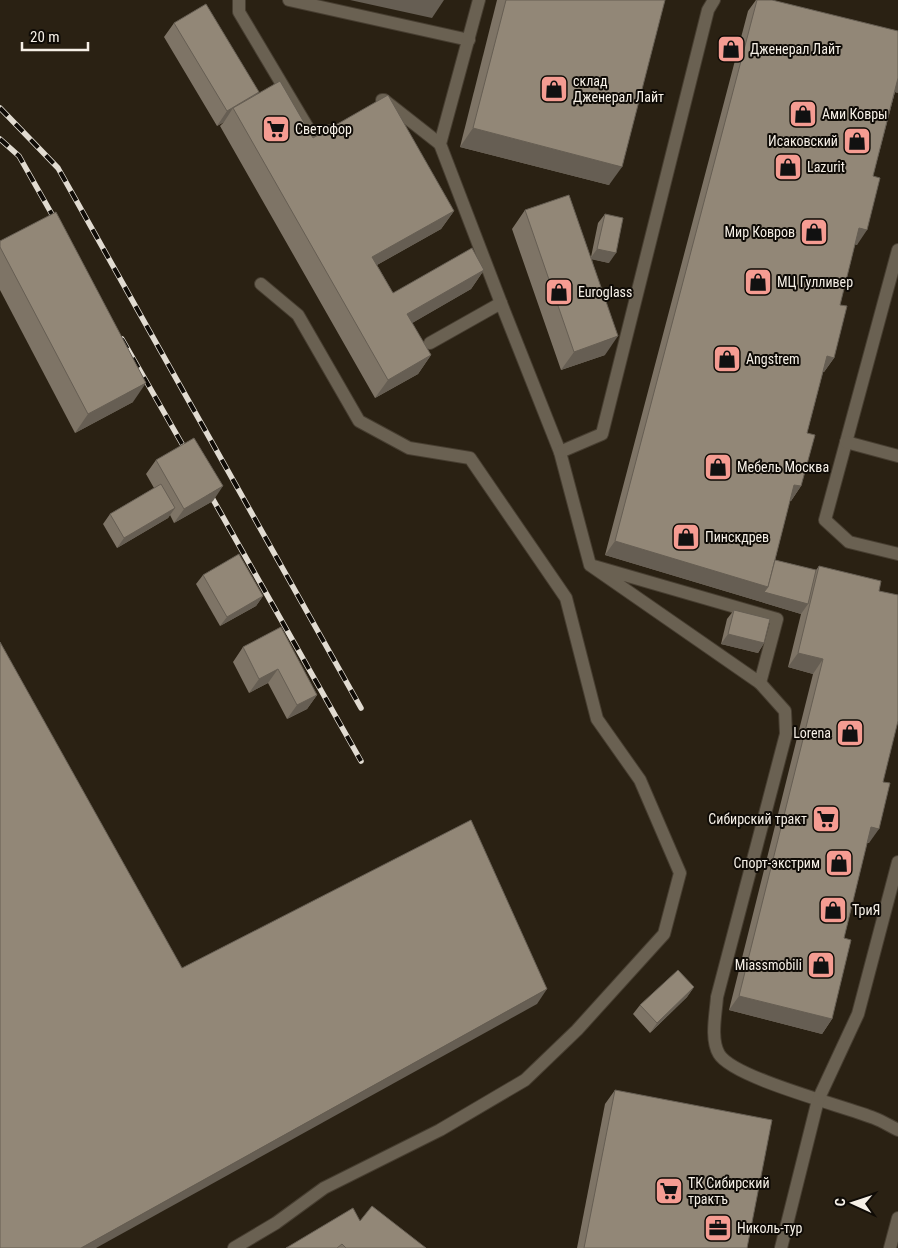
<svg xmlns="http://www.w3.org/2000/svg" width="898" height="1248" viewBox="0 0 898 1248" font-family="'Roboto Condensed',sans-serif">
<rect width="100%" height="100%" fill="#2a2113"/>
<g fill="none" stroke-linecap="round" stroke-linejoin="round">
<g stroke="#473e31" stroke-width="14">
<g id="service">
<polyline points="239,0 239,12 314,138 328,131"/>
<polyline points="289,0 469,40"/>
<polyline points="479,0 440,144 501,303"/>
<polyline points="382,100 384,100 440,144"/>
<polyline points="898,250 825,520 849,542 898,554"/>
<polyline points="430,343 501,303 560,452 590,565 760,683 777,619 590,565"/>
<polyline points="846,442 898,456"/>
<polyline points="560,452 602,434 708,10 714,0"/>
<path d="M760,683l25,28 1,23 -69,263c-1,16 -7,42 2,57 14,24 125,52 155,64 8,3 16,8 24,12"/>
<polyline points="234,1248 276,1223 324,1188 440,1130 525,1080 577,1030 664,934 680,873 640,780 597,719 566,598 470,458 409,448 359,421 298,315 261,284"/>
<polyline points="781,1248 818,1100 858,1014 898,862"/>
<polyline points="890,1248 898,1218"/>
</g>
</g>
<use href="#service" stroke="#6a6152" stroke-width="12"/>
<g stroke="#e1dbd1" stroke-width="5.5">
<g id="rail">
<polyline points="0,108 58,168 361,708"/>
<polyline points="0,139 19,156 58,225"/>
<polyline points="122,339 189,456"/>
<polyline points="206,487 361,761"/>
</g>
</g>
<use href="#rail" stroke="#0f0b06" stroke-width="4" stroke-dasharray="11" stroke-linecap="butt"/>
</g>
<g fill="#7e7466">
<polygon points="497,0 665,0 609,185 460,147"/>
<polygon points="756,0 772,0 898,93 895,92 873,176 857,245 855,244 840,305 834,358 824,372 823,372 807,433 801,486 791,501 790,500 775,560 816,570 819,566 879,591 883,782 869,843 867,843 844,938 832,1019 822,1034 729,1010 813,674 788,667 801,614 605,555 748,11"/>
<polygon points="174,23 258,94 313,138 454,211 441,229 377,265 393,293 484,270 471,289 412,323 431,355 418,374 375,398 220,126 224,122 217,126 164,37"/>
<polygon points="525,210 591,257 598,223 605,214 609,263 592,259 605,355 561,370 512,229"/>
<polygon points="0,241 133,402 75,433 0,290"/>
<polygon points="156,460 213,501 174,523 170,515 168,518 117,548 103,524 110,514 154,488 146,474"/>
<polygon points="203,575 263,596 256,606 220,626 196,584"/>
<polygon points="734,610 764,643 758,653 721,644 727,619"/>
<polygon points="281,627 317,695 307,709 287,719 268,683 249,693 233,662 243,647"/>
<polygon points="694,987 687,997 650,1033 633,1014 640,1005"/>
<polygon points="615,1090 747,1248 577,1248 605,1104"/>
<polygon points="360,1221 426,1248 286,1248"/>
</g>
<g fill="#665e53">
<polygon points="350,0 444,0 432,18"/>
<polygon points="898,77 898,93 889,90"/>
<polygon points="259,92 249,106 233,108 224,122 217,126 227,111"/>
<polygon points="473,128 622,167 609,185 460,147"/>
<polygon points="454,211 441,229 359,275 372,257"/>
<polygon points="859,228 867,230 857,245 849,243"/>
<polygon points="597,249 616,253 609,263 590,259"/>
<polygon points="484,270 471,289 395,333 407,314"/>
<polygon points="618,336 605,355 561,370 574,352"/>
<polygon points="431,355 418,374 375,398 388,380"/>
<polygon points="827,356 834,358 824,372 817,370"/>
<polygon points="146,383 133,402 75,433 88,414"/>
<polygon points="794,485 801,486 791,501 784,499"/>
<polygon points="223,486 213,501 174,523 184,509"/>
<polygon points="175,508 168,518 117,548 124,538"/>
<polygon points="615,541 768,587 808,604 801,614 605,555"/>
<polygon points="263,596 256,606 220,626 227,617"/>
<polygon points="728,634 764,643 758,653 721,644"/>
<polygon points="798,653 823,659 813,674 788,667"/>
<polygon points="278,669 268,683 249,693 259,679"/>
<polygon points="317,695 307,709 287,719 297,705"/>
<polygon points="871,827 879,829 869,843 861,841"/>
<polygon points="694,987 687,997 650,1033 657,1023"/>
<polygon points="547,989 537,1004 96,1248 81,1248"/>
<polygon points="739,996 832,1019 822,1034 729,1010"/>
</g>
<g fill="#928777" stroke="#665e53">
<polygon points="506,0 665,0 622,167 473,128"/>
<polygon points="757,0 772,0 898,31 898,78 873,176 880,178 867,230 859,228 840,305 847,306 834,358 827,356 807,433 815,435 801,486 794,485 768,587 615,541"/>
<polygon points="206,4 259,92 227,111 174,23"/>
<polygon points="280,81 313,138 388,95 454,211 372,257 393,293 472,248 484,270 407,314 431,355 388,380 233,108"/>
<polygon points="569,195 618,336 574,352 525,210"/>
<polygon points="56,212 146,383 88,414 0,247 0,241"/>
<polygon points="605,214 623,218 616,253 597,249"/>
<polygon points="194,438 223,486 184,509 156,460"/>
<polygon points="161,484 175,508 124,538 110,514"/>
<polygon points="239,554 263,596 227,617 203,575"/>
<polygon points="775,560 816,570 808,604 764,592 768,587"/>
<polygon points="819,566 881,581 879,591 898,595 898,721 883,782 890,783 879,829 871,827 844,938 851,940 832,1019 739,996 823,659 798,653"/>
<polygon points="734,610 770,619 764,643 728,634"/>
<polygon points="281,627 317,695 297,705 278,669 259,679 243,647"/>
<polygon points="0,642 182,968 471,820 547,989 81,1248 0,1248"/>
<polygon points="678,970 694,987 657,1023 640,1005"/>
<polygon points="615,1090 772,1120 747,1248 584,1248"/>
<polygon points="372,1206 426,1248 346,1248 342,1244 337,1248 286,1248 353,1208 360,1221"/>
</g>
<defs>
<g id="shop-square" transform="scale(1.4375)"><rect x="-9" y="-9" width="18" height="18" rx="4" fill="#f59c92" stroke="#0f0b06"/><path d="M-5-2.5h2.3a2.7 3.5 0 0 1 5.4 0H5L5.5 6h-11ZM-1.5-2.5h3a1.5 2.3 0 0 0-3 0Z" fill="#111"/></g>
<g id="supermarket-square" transform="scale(1.4375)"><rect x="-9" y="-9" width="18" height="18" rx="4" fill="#f59c92" stroke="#0f0b06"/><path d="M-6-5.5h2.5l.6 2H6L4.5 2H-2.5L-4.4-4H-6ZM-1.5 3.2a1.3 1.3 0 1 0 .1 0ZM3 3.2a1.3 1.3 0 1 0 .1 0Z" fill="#111"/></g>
<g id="office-square" transform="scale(1.4375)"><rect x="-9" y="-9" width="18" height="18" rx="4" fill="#f59c92" stroke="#0f0b06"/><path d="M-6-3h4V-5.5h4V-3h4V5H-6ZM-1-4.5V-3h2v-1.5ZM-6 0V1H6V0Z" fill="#111"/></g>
</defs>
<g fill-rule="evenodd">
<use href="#shop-square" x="731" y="49"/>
<use href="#shop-square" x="554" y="89"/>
<use href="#shop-square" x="803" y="114"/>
<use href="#supermarket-square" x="276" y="129"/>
<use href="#shop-square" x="857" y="141"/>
<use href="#shop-square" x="788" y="167"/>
<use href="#shop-square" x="814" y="232"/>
<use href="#shop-square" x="758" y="282"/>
<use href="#shop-square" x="559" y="292"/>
<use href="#shop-square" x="727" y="359"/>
<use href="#shop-square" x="718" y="467"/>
<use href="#shop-square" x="686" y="537"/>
<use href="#shop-square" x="850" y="733"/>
<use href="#supermarket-square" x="826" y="819"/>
<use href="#shop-square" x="839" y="863"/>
<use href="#shop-square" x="833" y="910"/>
<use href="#shop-square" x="821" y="965"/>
<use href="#supermarket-square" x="669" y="1191"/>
<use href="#office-square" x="718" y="1228"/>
</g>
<g text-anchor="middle" stroke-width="4" stroke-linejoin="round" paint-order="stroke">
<g font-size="14" fill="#f6f0e7" stroke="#0f0b06" text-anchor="start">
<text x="750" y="54">Дженерал Лайт</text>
<text x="573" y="86">склад<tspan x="573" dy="16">Дженерал Лайт</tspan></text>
<text x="822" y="119">Ами Ковры</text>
<text x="295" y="134">Светофор</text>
<text x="838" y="146" text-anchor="end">Исаковский</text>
<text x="807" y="172">Lazurit</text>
<text x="795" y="237" text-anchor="end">Мир Ковров</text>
<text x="777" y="287">МЦ Гулливер</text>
<text x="578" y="297">Euroglass</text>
<text x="746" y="364">Angstrem</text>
<text x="737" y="472">Мебель Москва</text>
<text x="705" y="542">Пинскдрев</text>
<text x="831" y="738" text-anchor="end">Lorena</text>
<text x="807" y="824" text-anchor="end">Сибирский тракт</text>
<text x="820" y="868" text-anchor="end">Спорт-экстрим</text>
<text x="852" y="915">ТриЯ</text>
<text x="802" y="970" text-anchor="end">Miassmobili</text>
<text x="688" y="1188">ТК Сибирский<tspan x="688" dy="16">трактъ</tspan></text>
<text x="737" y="1233">Николь-тур</text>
</g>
</g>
<g transform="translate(853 1203) rotate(273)" stroke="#0f0b06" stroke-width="4" paint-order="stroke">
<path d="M0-4L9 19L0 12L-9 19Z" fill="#f6f0e7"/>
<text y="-8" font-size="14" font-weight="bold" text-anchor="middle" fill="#f6f0e7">С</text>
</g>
<path d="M22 42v8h66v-8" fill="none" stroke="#f6f0e7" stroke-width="2.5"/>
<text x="30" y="42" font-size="15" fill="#f6f0e7" stroke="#0f0b06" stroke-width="4" paint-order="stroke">20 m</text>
</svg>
